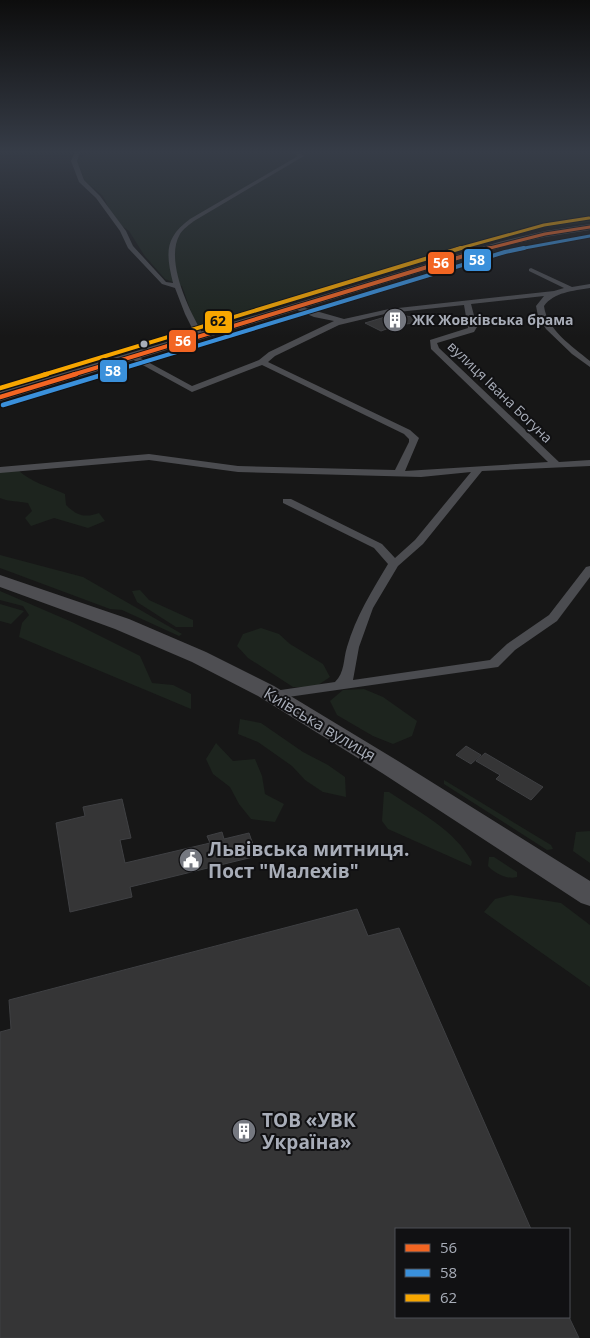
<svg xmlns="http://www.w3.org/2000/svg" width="590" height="1338" viewBox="0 0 590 1338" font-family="'Open Sans',sans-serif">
<rect width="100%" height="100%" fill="#171717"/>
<g fill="#1d241e">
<polygon points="99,150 590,150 590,222 542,228 482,242 197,329 182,286 165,279 144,255 129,231 115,221 103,196 85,181 76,159"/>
<path d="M18,470c14,13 30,16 47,24l1,11c11,11 19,13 33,8l6,8 -17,7 -34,-10 -23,8 -6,-8 7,-7 -4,-8c-10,-2 -19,-1 -28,-5v-27z"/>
<polygon points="0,555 83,577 182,634 179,636 122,610 110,609 0,568"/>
<polygon points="140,590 149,600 193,620 193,627 176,627 137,602 132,591"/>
<polygon points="0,591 72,622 140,656 152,683 173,685 191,694 191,709 19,637 22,623 29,615 23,606 0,600"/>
<polygon points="0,604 24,611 11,624 0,621"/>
<polygon points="261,628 279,634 290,644 323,664 330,677 315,687 293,687 248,658 237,646 243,634"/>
<polygon points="364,689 383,697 417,721 412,736 393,744 373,736 337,715 330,701 343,690"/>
<polygon points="240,719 261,723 303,752 328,765 345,777 346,797 323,792 305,780 292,766 258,742 238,734"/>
<polygon points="216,743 233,761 255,759 262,776 265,794 284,804 275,822 251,819 239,804 230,787 213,774 206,759"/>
<polygon points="444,780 551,845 553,849 547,850 444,784"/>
<path d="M384,792h5c30,20 66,38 83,70l-1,4 -83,-37 -6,-8z"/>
<polygon points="590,831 590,863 573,851 576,832"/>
<path d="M489,857h5l23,15v5c-10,3 -23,-4 -29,-11z"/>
<polygon points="511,895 561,903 590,925 590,987 484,912 495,899"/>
</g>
<g fill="#353536" stroke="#3f4043">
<polygon points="395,314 423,319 423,322 397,325 381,331 365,323"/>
<polygon points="466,746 481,755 471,764 456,755"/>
<polygon points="485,753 543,787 531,800 496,779 500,775 476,761"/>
<polygon points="122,799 131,838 120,840 125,863 210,843 207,836 222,832 224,839 249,833 257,856 130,887 132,897 70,912 56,823 85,816 83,807"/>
<polygon points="357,909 368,936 399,928 531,1229 396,1229 396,1317 569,1317 579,1338 0,1338 0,1032 11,1029 9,1000"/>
</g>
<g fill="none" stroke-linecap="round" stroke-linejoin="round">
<g fill="#4b4c50" fill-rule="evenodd">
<path d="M76,150h5l-4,11 7,19 16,16 26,35 7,15 33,36 7,1c-7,-29 -9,-45 17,-64l108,-63 -7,-6h5l8,6 -110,65c-5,4 -11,8 -14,13 -16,27 10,78 24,102l-4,2h-3l-12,-24 -10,-26 -13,-4 -34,-36 -8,-17 -24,-33 -17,-16 -8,-21z"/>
<path d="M531,268l41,19 18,-3v4c-17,3 -36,4 -46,18 3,24 28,40 46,55v6l-18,-13 -26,-25 -8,-13 -2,-10 8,-10 -73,8 6,23 -3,5 -37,11 2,5 120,114 31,-2v6l-108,5 -59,73 -25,22 -25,42 -14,39 -6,33 137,-20 17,-16 42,-29 37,-48 4,-1v11l-33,44 -42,29 -17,17 -224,32 -5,-1 -1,-3 1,-3 5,-1 61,-9c10,-10 8,-22 12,-35 9,-31 25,-56 41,-83l-14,-16 -91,-45v-4h8l91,45 13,14 20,-18 56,-68 -50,5 -183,-5 -89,-12 -149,13v-6l149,-13 89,12 157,4 14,-28v-3l-5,-5 -142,-69 -70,27 -64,-35 7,-2 57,31 67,-26 10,-8 65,-31 -20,-4 -19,-8v-4l49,14 45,-10 165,-18 10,-3 -35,-17v-2zM464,305l4,23 -38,12 1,9 117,113 -143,9 14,-33 -9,-8 -142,-68 7,-6 64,-31 50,-12z"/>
</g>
<g fill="#4e4e52" fill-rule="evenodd">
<polygon points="590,224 590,230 545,237 506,246 0,401 0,392 499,242 545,231"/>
<polygon points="0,575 129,619 206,652 274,686 398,761 590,881 590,906 581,903 382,773 258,696 192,662 115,629 0,587"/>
</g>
<g stroke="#111113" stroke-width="5">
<polyline id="bus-1-far2" points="486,249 545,234 590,227"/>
</g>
<g stroke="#111113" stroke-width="6">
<polyline id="bus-1-far1" points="72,375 490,248"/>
</g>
<g stroke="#111113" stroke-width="7">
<polyline id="bus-1" points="0,397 76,374"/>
</g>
<g stroke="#111113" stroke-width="5">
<polyline id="bus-2-far2" points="519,249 590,236"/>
</g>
<g stroke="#111113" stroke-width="6">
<polyline id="bus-2-far1" points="101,375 505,252 524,248"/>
</g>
<g stroke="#111113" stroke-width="7">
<polyline id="bus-2" points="3,405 105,374"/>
</g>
<g stroke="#111113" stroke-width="5">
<polyline id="bus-3-far2" points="457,249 544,225 589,218"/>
</g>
<g stroke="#111113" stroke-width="6">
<polyline id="bus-3-far1" points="43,375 461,248"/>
</g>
<g stroke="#111113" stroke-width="7">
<polyline id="bus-3" points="0,388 47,374"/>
</g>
<use href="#bus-1-far2" stroke="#f26522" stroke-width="3"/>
<use href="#bus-1-far1" stroke="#f26522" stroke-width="4"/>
<use href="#bus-1" stroke="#f26522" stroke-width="4.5"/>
<use href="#bus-2-far2" stroke="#3a90db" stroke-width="3"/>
<use href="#bus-2-far1" stroke="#3a90db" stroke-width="4"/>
<use href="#bus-2" stroke="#3a90db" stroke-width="4.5"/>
<use href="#bus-3-far2" stroke="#f7a600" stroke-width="3"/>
<use href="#bus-3-far1" stroke="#f7a600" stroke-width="4"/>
<use href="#bus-3" stroke="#f7a600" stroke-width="4.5"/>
</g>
<linearGradient id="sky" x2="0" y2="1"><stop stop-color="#0d0d0d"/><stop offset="0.45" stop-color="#363c47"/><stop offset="1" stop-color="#363c47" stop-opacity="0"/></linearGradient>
<rect width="590" height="337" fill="url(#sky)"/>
<defs>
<g id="building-disc" transform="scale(1.25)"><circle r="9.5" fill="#757880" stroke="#111113"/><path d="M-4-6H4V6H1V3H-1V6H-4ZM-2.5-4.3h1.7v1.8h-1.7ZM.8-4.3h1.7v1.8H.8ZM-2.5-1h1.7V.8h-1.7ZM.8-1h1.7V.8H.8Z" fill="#fff"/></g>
<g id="civic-disc" transform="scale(1.25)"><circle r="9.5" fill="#757880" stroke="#111113"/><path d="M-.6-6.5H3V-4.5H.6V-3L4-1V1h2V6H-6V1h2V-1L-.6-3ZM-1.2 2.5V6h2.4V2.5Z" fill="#fff"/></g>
</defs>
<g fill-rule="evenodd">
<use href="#building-disc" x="395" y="320"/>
<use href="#civic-disc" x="191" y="860"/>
<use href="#building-disc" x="244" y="1131"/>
</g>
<circle fill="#a8adb8" stroke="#111113" stroke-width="2" cx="144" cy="344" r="4.5"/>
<g text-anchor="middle" stroke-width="4" stroke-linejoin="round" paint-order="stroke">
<g font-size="14" font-weight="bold" fill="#a8adb8" stroke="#111113" text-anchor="start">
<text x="412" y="325">ЖК Жовківська брама</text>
</g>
<g font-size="14" fill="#a8adb8" stroke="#111113">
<text transform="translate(500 392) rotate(44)" y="5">вулиця Івана Богуна</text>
</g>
<g font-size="16" fill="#a8adb8" stroke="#111113">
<text transform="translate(320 724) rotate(31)" y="6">Київська вулиця</text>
</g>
<g font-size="19" font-weight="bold" fill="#a8adb8" stroke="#111113" text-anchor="start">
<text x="208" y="856">Львівська митниця.<tspan x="208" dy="22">Пост "Малехів"</tspan></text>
<text x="262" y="1127">ТОВ «УВК<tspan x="262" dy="22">Україна»</tspan></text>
</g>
</g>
<g stroke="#111113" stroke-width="2">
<rect x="463" y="248" width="29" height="24" rx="5" fill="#3a90db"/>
<rect x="427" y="251" width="28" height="24" rx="5" fill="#f26522"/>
<rect x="204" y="310" width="29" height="24" rx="5" fill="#f7a600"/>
<rect x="168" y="329" width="29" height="24" rx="5" fill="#f26522"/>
<rect x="99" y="359" width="29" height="24" rx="5" fill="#3a90db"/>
</g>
<g font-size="14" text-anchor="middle" font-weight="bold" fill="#fff">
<text x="477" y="265">58</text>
<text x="441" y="268">56</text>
<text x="183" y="346">56</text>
<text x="113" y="376">58</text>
</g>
<g font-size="14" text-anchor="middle" font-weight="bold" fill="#111">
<text x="218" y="326">62</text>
</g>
<rect x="395" y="1228" width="175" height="90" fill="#111113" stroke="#4d4f55"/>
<rect x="405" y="1244" width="25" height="8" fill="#f26522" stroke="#4d4f55"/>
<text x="440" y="1253" font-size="15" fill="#a8adb8">56</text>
<rect x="405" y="1269" width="25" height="8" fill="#3a90db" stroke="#4d4f55"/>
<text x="440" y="1278" font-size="15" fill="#a8adb8">58</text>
<rect x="405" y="1294" width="25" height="8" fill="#f7a600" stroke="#4d4f55"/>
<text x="440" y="1303" font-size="15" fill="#a8adb8">62</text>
</svg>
